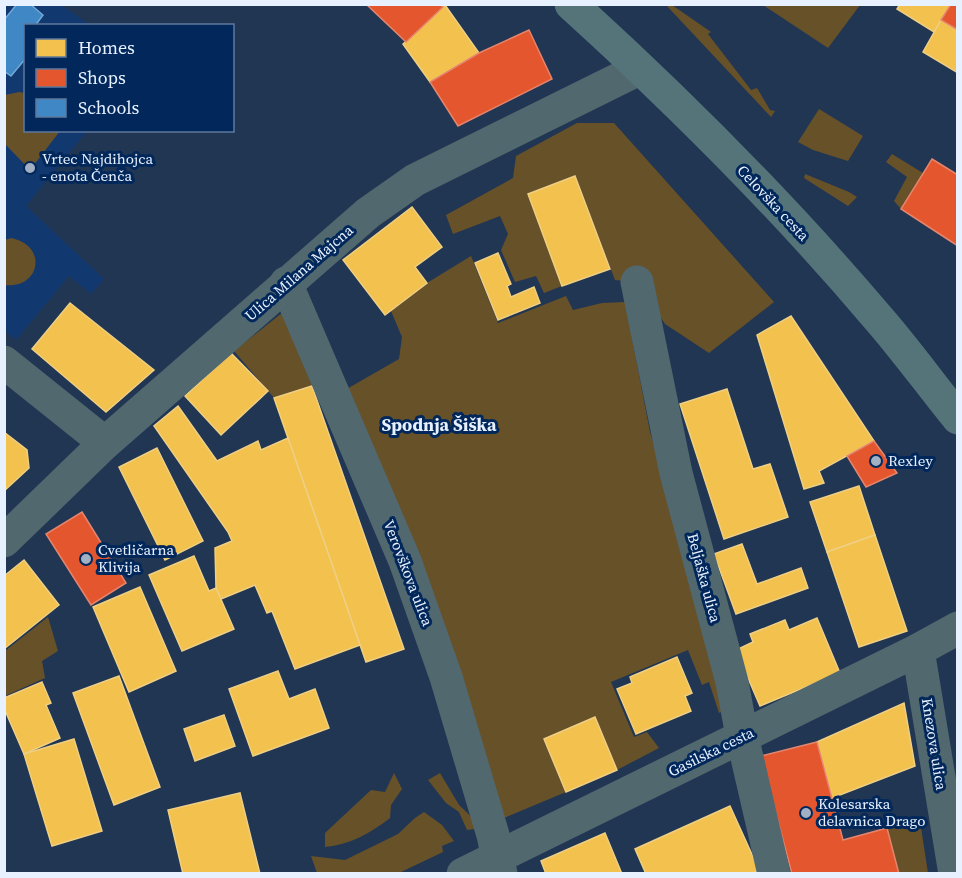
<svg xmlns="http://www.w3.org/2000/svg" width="962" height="878" viewBox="0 0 962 878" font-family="'Source Serif 4',serif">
<rect width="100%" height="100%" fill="#213653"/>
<polygon fill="#11386f" points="4,5 61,5 90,25 26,26 26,130 87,131 26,206 104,279 91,294 69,276 16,340 4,330"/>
<g fill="#675129">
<polygon points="666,5 672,5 711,32 708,34 751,90 757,88 770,110 775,111 771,117"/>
<polygon points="763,5 860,5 828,48"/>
<polygon points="19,92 25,93 26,130 60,131 30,170 5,144 5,95"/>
<polygon points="819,109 863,136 848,161 813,150 798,142"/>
<polygon points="577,123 614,123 774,302 709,353 665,324 637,282 615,280 575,176 528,194 562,286 544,293 536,276 515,282 501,250 508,234 500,216 453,234 446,215 513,178 516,156"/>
<polygon points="892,154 923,173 901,209 894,201 907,177 886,162"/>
<polygon points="805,174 849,192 857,197 848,206 804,178"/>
<path d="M11,238c37,7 30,51 -7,47l1,-45z"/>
<polygon points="471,256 498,323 566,296 573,310 602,303 625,302 650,432 681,532 727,709 719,713 709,682 702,685 688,650 611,682 634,737 647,732 659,748 617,770 595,717 544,739 566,792 499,820 453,648 425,585 345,390 399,359 402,337 391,311 427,283"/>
<polygon points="287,309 312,386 274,398 234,351"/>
<polygon points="48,617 58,651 42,661 45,678 5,696 5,651"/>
<path d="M394,773l8,16 -11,16 -1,13c-19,15 -41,27 -65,29v-14l46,-43 14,2z"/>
<polygon points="440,773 459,805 483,828 467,830 459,812 446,803 428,780"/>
<polygon points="424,812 442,825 454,841 442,846 443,852 399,873 317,873 311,856 345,860 398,834 415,818"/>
<polygon points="920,821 928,873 899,873 887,829"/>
</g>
<g fill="#f2c14e" stroke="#efcf83" stroke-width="1.5">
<polygon points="900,4 951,4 934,32 897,9"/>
<polygon points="445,5 479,53 430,82 403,44"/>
<polygon points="941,20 958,30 958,73 923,52"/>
<polygon points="575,176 610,269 562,286 528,194"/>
<polygon points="412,207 442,247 415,267 427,283 385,315 343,260"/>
<polygon points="498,253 511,284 507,286 511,297 534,287 540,303 498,320 475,263"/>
<polygon points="70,303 154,370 106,412 32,349"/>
<polygon points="791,316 874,441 819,471 824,483 804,489 757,335"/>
<polygon points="231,353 268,391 221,435 185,396"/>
<polygon points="312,386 404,649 366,662 274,398"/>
<polygon points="727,389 753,469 770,464 788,517 724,539 680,404"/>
<polygon points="178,406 217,461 258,441 261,450 288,438 360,645 295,669 272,611 267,613 255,585 221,599 216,588 215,548 232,541 228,532 154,426"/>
<polygon points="4,432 27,450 29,468 4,491"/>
<polygon points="157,448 203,541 165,560 119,467"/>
<polygon points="859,486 875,535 827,552 810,502"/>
<polygon points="875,535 907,631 859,647 827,552"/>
<polygon points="742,544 757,584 801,568 808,588 736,614 714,554"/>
<polygon points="194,556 209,591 216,588 234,629 182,651 149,575"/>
<polygon points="24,560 59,605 4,649 4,576"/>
<polygon points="140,587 176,671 129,692 93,607"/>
<polygon points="817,618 840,673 760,706 736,650 753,642 750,634 785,620 789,630"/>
<polygon points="677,657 692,693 685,696 691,711 636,734 617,689 632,683 630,677"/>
<polygon points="278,671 289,699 315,689 329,728 253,756 229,689"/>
<polygon points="119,676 160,787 114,805 73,693"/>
<polygon points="42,682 51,703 46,705 60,738 24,754 4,708 4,698"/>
<polygon points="904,703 915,766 832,798 817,742"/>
<polygon points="224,715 235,746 195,761 184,729"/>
<polygon points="595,717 617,770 566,792 544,739"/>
<polygon points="74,739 102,831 52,846 24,754"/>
<polygon points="240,793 260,874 183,874 168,810"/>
<polygon points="730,806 759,870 752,874 646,874 635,849"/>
<polygon points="605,833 622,874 546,874 541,861"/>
</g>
<g fill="#e4572e" stroke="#e5856d" stroke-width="1.5">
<polygon points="366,4 440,4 443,7 406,42"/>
<polygon points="951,4 958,4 958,30 941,20"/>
<polygon points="529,30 552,79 458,126 430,82 479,53"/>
<polygon points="932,159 958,175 958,246 901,209"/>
<polygon points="874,441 897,473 866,487 847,456"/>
<polygon points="82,512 126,583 91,605 46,534"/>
<polygon points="817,742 843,840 887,828 899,874 792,874 761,756"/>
</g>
<polygon fill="#3f88c5" stroke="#72a8d6" stroke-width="1.5" points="17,4 30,4 43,15 35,26 26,26 26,58 11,76 4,71 4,20"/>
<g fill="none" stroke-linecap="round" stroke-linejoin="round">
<g stroke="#51686f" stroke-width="33">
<polyline points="637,282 676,473 732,682 742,736 774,874"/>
<polyline points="286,283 405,561 446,677 493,835 501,874"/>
<polyline points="4,362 105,443"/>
<polyline points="4,541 105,443 368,213 415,180 639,69"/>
<polyline points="918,650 955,874"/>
<polyline points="463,874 918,650 958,628"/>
</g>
<path stroke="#557479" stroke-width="33" d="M571,4c108,98 213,203 307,314 28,32 53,67 80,100"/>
</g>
<g fill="#a2b0c3" stroke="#02285b" stroke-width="2">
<circle cx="30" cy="168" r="6"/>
<circle cx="876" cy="461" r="6"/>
<circle cx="86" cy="559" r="6"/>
<circle cx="806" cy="813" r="6"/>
</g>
<g text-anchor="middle" stroke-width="6" stroke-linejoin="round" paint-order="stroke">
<g font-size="15" fill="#e8f1ff" stroke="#02285b" text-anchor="start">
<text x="42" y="164">Vrtec Najdihojca<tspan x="42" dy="17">- enota Čenča</tspan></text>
<text x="888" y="466">Rexley</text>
<text x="98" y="555">Cvetličarna<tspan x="98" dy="17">Klivija</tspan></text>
<text x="818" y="809">Kolesarska<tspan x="818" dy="17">delavnica Drago</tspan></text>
</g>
<g font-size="15" fill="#e8f1ff" stroke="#02285b">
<text transform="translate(773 203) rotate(47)" y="5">Celovška cesta</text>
<text transform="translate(299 273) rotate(-41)" y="5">Ulica Milana Majcna</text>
<text transform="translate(408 573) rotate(69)" y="5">Verovškova ulica</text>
<text transform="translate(704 578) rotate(75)" y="5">Beljaška ulica</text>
<text transform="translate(934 744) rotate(81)" y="5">Knezova ulica</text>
<text transform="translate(711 752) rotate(-26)" y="5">Gasilska cesta</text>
</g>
<g font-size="18" font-weight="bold" fill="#e8f1ff" stroke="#02285b">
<text x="439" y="431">Spodnja Šiška</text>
</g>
</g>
<rect width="962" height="878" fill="none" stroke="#e8f1ff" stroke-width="12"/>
<rect x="24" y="24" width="210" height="108" fill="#02285b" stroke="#5e789d" stroke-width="1.5"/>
<rect x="36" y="39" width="30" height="18" fill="#f2c14e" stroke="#5e789d" stroke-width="1.5"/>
<text x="78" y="54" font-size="18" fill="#e8f1ff">Homes</text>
<rect x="36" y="69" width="30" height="18" fill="#e4572e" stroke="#5e789d" stroke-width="1.5"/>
<text x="78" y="84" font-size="18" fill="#e8f1ff">Shops</text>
<rect x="36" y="99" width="30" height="18" fill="#3f88c5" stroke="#5e789d" stroke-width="1.5"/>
<text x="78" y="114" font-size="18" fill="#e8f1ff">Schools</text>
</svg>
